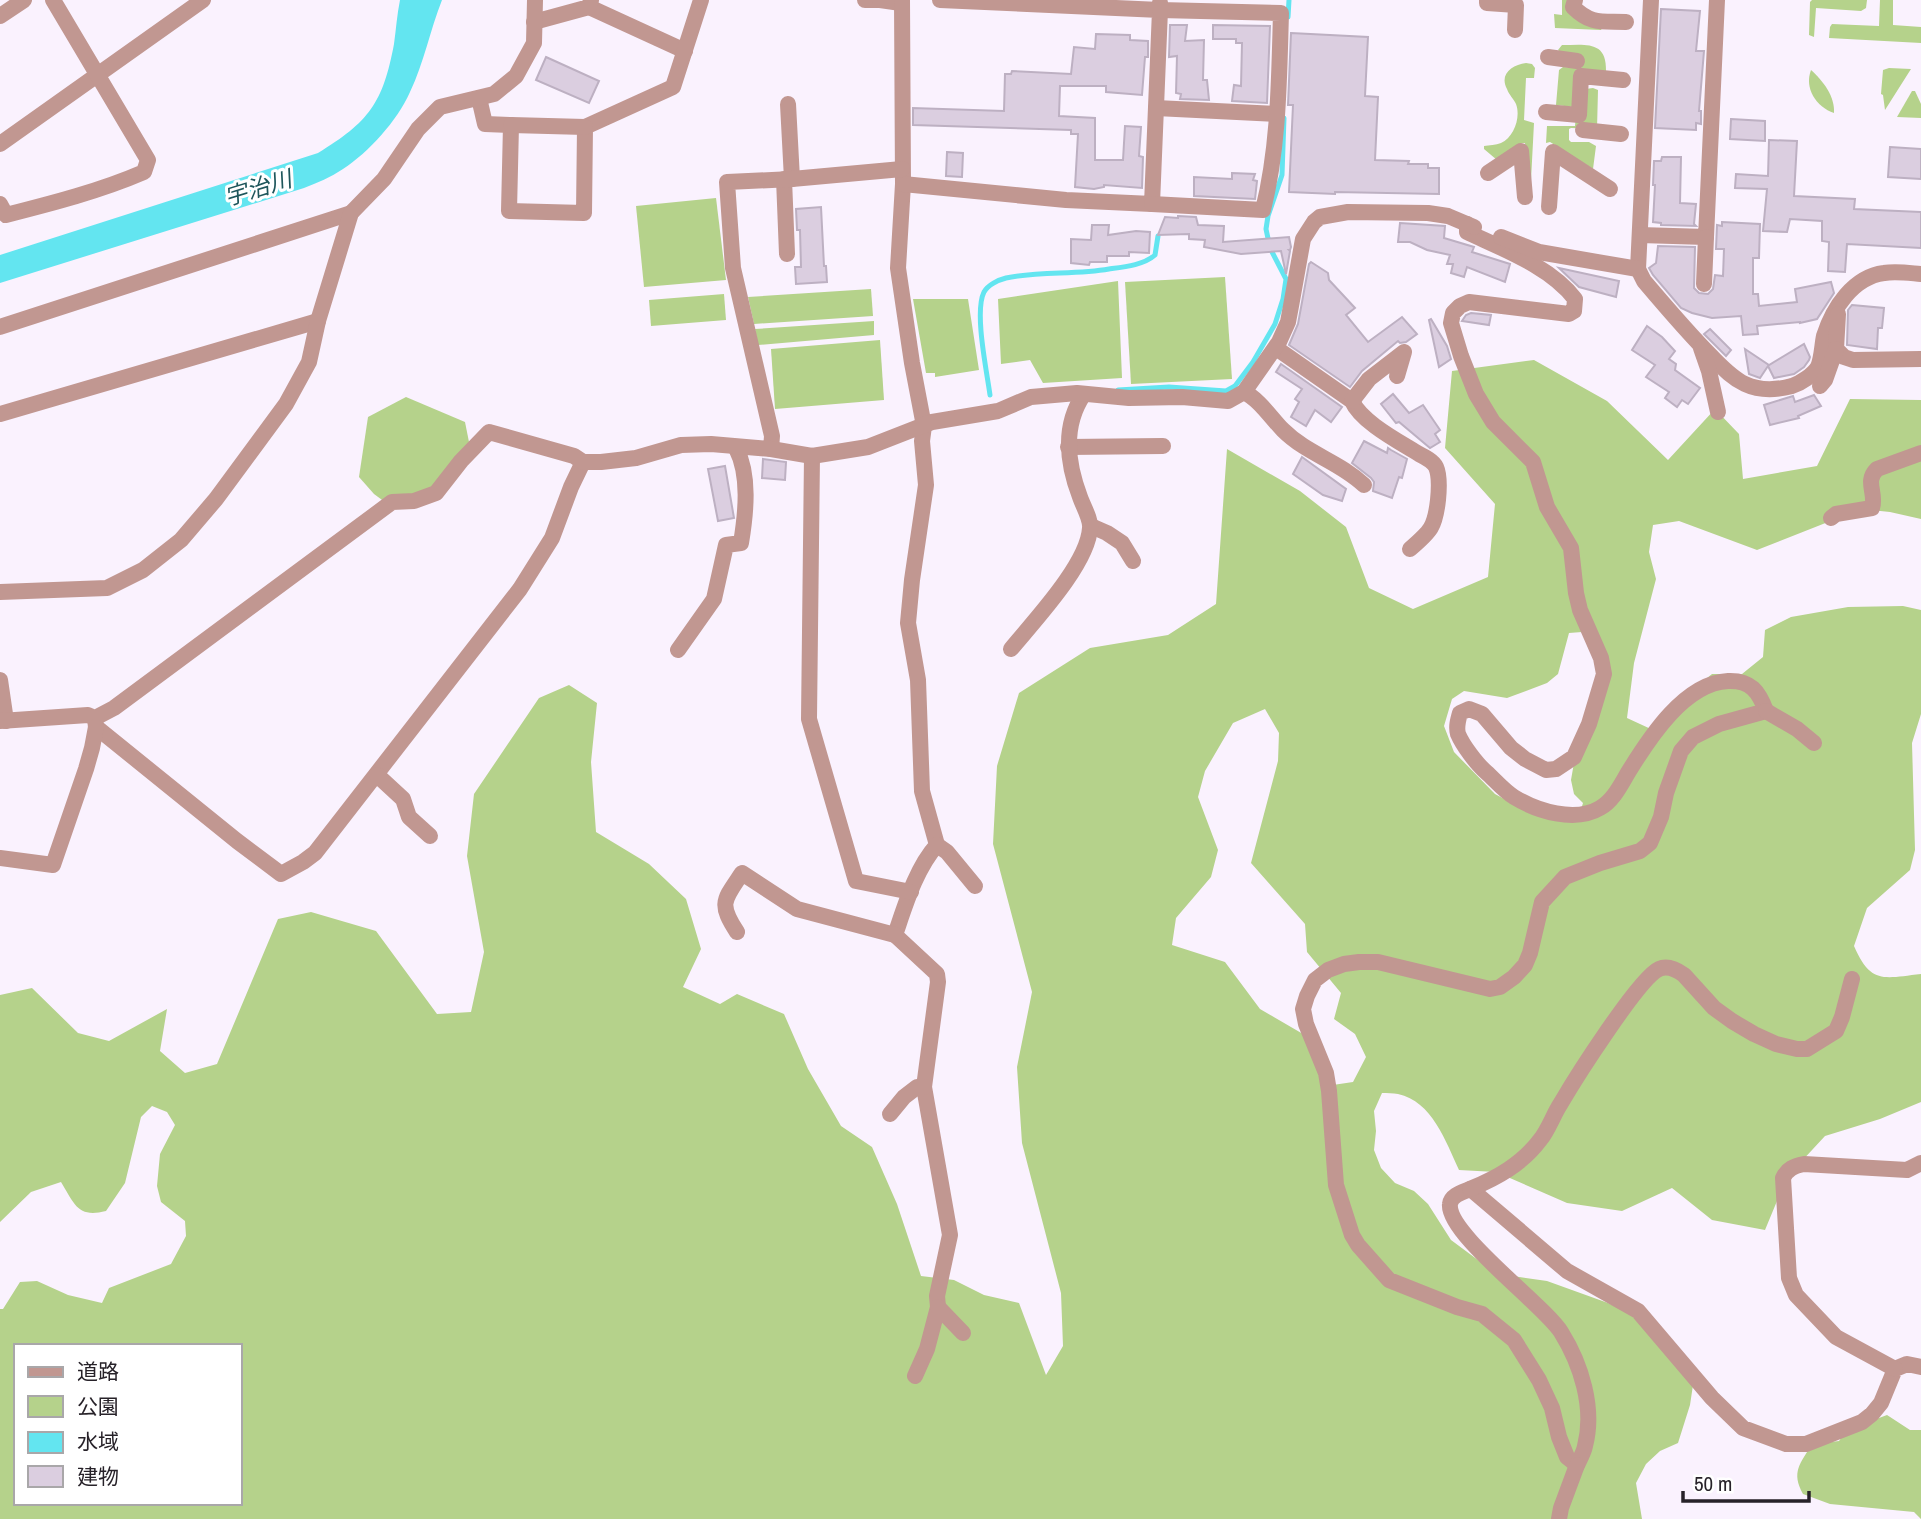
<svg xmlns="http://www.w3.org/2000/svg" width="1921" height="1519" viewBox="0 0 1921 1519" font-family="'Archivo Narrow','Noto Sans JP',sans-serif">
<rect width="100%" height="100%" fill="#faf2fe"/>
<g fill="#b5d28b" fill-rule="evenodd">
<polygon points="1562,0 1571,0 1603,26 1601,30 1555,28 1554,14 1562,15"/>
<polygon points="1812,0 1867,0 1866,8 1861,11 1816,8 1814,37 1809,35 1810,2"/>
<polygon points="1880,0 1893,0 1893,25 1921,27 1921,43 1829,38 1830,27 1832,24 1879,26"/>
<path d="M1562,45c23,0 45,-5 44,26l-30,-1 -3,37 -17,-2 3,-35 4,-3 18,1 1,-2 -22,-14 -2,-2z"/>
<path d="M1526,63l6,1 3,4 -1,10h-8l-2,42 10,3 -3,57 -3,1 -3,-38h-3l-25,17 -13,-11v-3c5,-1 12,-1 17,-3 13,-6 20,-26 15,-39 -2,-5 -7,-9 -9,-15 -8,-15 5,-24 19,-26z"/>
<polygon points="1889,68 1911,69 1885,110 1883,95 1881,94 1883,70"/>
<path d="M1811,70c12,11 24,26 23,43 -18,-6 -30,-25 -23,-43z"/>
<polygon points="1593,88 1598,90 1597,129 1571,128 1569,129 1569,140 1571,142 1589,142 1596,146 1593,169 1550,142 1546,143 1547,126 1575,126 1578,90"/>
<polygon points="1912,91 1915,91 1921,104 1921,118 1897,117"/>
<polygon points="716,198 726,280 644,287 636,206"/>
<polygon points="1225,277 1232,379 1131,384 1125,282"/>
<polygon points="1118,281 1122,378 1043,383 1030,360 1001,364 998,299"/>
<polygon points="871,289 873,316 754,324 748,297"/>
<polygon points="724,294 726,320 651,326 649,300"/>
<polygon points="913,299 968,299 979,370 935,377 935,373 926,373"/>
<polygon points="874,321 874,335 758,345 755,329"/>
<polygon points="880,340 884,400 775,409 771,349"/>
<path d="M1534,360l73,41 61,59 47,-51 24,25 4,45 74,-13 33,-67 71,1v119l-31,-7 -29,-3 -104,41 -78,-29 -26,4 -4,27 7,27 -22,84 -7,55 26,12 38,-39 21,-17h30l21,-17 2,-27 26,-13 57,-10 55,-1 18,4v104l-9,29 3,107 -5,20 -43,38 -13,38c17,39 30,32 67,28v128l-41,17 -55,17 -38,41 -22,53 -53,-10 -40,-32 -50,23 -55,-8 -71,-31 -37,-2c-13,-28 -27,-69 -61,-76 -5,-1 -11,-1 -16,-1l-8,18 2,20 -2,19 7,18 14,15 19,8 14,13 23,36 35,26 20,9 41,6 61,22 37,17 48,65 -3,20 -12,38 -18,8 -14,13 -10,19 6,36h-1642v-210h3l17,-27 17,-1 31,14 34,8 7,-15 62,-24 15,-28 -1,-15 -24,-19 -4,-16 3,-32 15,-29 -8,-13 -15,-6 -11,11 -16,66 -19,28c-28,7 -31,-6 -45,-29l-30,10 -31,30v-227l32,-7 46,45 31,8 58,-32 -7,42 25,22 32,-9 61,-145 33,-7 65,19 61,83 34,-2 13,-60 -17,-96 7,-62 65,-96 30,-13 28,18 -6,59 5,70 53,32 37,35 15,50 -18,38 37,17 17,-10 47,20 24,55 33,57 31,21 25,57 24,72 33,4 30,15 35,8 27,72 17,-29 -2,-53 -39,-150 -5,-76 15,-75 -39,-148 4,-78 22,-73 71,-45 78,-13 48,-31 11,-155 73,42 46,36 23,61 44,21 75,-32 7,-73 -50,-56 7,-77zM1582,632l16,20 -3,69 -20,36 -4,23 3,14 9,9 -4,13 -45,-1 -39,-21 -41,-42 -10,-26 8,-27 12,-8 43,7 40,-15 11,-9 11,-41zM1265,709l14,24 -1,28 -27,102 54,61 2,28 34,41 -7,26 21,15 11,23 -13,25 -27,4 -23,-52 -43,-25 -35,-47 -53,-17 4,-27 35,-41 7,-27 -20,-53 7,-26 28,-48zM16,1346h224v157h-224z"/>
<polygon points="406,397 465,422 469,442 430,494 389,505 374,494 359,477 368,417"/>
<path d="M1887,1415l23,15h11v89l-7,-7 -84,-8 -27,-10c-12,-22 -3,-30 9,-50l27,-3 8,-11z"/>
</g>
<path fill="#63e5f0" d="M400,0h42c-12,30 -18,63 -32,92 -13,29 -41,60 -67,77 -12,8 -26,14 -39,19l-304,95v-28l318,-102c51,-31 65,-50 76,-109 2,-15 3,-29 6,-44z"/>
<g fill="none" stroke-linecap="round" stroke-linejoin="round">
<g stroke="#63e5f0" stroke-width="5">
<polyline points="1288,17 1289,0"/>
<polyline points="1118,390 1169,387 1226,391 1235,386 1253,362 1275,324 1283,299 1286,279 1270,248 1266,229 1268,216 1282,175 1284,118"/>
<path d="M990,395c-3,-23 -16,-83 -6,-103 4,-7 14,-12 22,-14 34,-7 69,-3 103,-9 15,-2 35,-4 46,-14l3,-19"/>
</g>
</g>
<g fill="#dbcee0" stroke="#bdb0c2" stroke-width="2">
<polygon points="1661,9 1700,11 1696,51 1704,51 1699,111 1701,111 1701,124 1696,123 1696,130 1655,128"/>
<polygon points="1170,25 1187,25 1185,41 1204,40 1203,80 1207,80 1209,100 1180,99 1181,94 1176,93 1177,56 1169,57"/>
<polygon points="1213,25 1270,26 1267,103 1232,101 1234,85 1241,86 1242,43 1236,43 1236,39 1213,39"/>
<polygon points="1291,33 1368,37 1365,96 1378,97 1375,160 1409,161 1408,164 1428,164 1428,168 1439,168 1439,194 1335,192 1335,194 1289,192 1293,105 1288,105"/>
<polygon points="1096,34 1130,35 1130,40 1148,41 1148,57 1145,57 1142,95 1106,92 1106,86 1060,86 1059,116 1095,118 1095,160 1123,160 1125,126 1141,127 1139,156 1143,157 1142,188 1104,185 1104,187 1094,189 1075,187 1078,134 1071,134 1071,130 913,125 913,108 1004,111 1005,74 1011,74 1012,71 1071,74 1074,47 1095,49"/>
<polygon points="546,57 599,81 589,103 536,80"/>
<polygon points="1731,119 1765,121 1765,141 1730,139"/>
<polygon points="1769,140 1797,141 1794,196 1855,199 1854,209 1921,212 1921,248 1847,244 1845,272 1828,271 1829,242 1822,241 1822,221 1790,219 1787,232 1763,231 1767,189 1735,188 1736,174 1768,176"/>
<polygon points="1890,147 1921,149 1921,179 1888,177"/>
<polygon points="947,152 963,153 962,177 946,176"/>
<polygon points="1662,157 1681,157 1680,203 1696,204 1694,224 1696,226 1661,225 1661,223 1653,222 1655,185 1653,185 1654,161 1661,161"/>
<polygon points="1232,173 1255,174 1253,180 1257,181 1255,199 1194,196 1194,177 1232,179"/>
<polygon points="821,207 824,266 826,266 827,282 796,284 795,267 801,267 800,230 797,230 796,209"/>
<polygon points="1178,216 1196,217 1198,225 1224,226 1223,242 1289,237 1291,247 1290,250 1289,250 1290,251 1286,274 1281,251 1241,254 1204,247 1205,240 1189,239 1189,234 1158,235 1165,217 1178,218"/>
<polygon points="1722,222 1760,224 1759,258 1753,258 1753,294 1758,294 1759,306 1797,302 1795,289 1831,282 1834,293 1817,319 1800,323 1800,322 1757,326 1758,334 1743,335 1741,316 1712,318 1692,313 1681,308 1653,275 1649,268 1656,263 1658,246 1695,247 1694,288 1699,293 1708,294 1713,289 1715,275 1723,276 1724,249 1716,249 1717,225 1722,226"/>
<polygon points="1400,223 1445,226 1444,238 1474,247 1472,252 1510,264 1505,282 1467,267 1464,277 1451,273 1453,264 1447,264 1450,255 1427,250 1410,242 1398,242"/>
<polygon points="1092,225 1109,225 1108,235 1136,231 1150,232 1149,253 1129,252 1129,256 1107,256 1107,262 1090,262 1089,265 1071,263 1071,239 1091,240"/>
<polygon points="1311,262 1328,273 1329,280 1355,308 1346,315 1368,342 1402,317 1417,334 1406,342 1400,343 1398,341 1362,371 1350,387 1289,345 1298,324 1309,264"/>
<polygon points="1559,268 1619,281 1616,297 1579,287"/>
<polygon points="1852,305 1884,308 1882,328 1878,328 1877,349 1847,345 1848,310"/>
<polygon points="1471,313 1491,315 1489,325 1462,321 1466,315"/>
<polygon points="1431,319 1447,346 1451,359 1439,367 1429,320"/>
<polygon points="1647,326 1662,337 1675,351 1669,359 1676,364 1675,370 1700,388 1688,404 1682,400 1677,407 1665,398 1669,392 1646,377 1655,365 1632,350"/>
<polygon points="1710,329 1731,350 1726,356 1704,334"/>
<polygon points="1804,344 1810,357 1809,360 1804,367 1794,374 1774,378 1768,366 1760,378 1749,374 1745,349 1769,365"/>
<polygon points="1281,364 1342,407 1331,422 1315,410 1306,426 1291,417 1299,402 1295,399 1302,389 1276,372"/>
<polygon points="1393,394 1409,413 1423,405 1440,430 1435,434 1440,442 1430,448 1399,422 1396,423 1381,404"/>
<polygon points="1814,395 1821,406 1798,416 1799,418 1770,425 1764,405 1793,396 1795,402"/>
<polygon points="1364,441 1387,453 1388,448 1391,450 1407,459 1402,478 1399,477 1392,498 1373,491 1374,482 1371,478 1352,463"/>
<polygon points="1302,457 1346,489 1342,501 1323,495 1293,474"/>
<polygon points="763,459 786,462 785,480 762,478"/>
<polygon points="725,466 734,518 718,521 708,469"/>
</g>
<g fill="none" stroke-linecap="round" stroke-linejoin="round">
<g stroke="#c19791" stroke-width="16">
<polyline points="865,0 880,0"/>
<polyline points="880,0 901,3"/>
<path d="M902,0l1,184 -5,84 14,95 12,63 -2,15 4,44 -14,95 -4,43 10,57 4,111 15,54c-21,23 -32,61 -42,90l42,39 1,8 -14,105 26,148 -13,61 1,11 -11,42 -12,27"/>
<polyline points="1487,0 1487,3 1516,5 1515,30"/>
<path d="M1575,0l-2,7c18,18 29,14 53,15"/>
<path d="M1651,0l-13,269 6,12c22,26 44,52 68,76 10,10 20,21 33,27 15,7 32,6 47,2 9,-3 21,-11 26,-19 4,-9 4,-22 6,-31 9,-28 29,-59 60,-63 12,-2 25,0 37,1"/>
<polyline points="589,7 685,51"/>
<polyline points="0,16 24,0"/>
<polyline points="534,22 589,7 591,0"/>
<polyline points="1548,57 1577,61"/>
<polyline points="479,98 485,124 511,125 509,211 584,213 585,127 673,87 701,0"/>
<polyline points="788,104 792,179"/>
<polyline points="1156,108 1277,114"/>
<polyline points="1546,112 1579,115 1581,76 1623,80"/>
<polyline points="511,125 585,127"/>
<polyline points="1583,130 1621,134"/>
<polyline points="0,144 203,0"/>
<polyline points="1488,173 1521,151 1525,197"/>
<polyline points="784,179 787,254"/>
<polyline points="903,184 1066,200 1152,204 1160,10 940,0"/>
<path d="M0,204l6,11c47,-12 94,-24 138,-43l4,-12 -95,-160"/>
<path d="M1152,204l111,6c16,-64 16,-131 18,-197l-121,-3v-7"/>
<polyline points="1549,207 1553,152 1610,189"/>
<path d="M1467,224v8c36,17 84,35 108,67l-1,12 -5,3 -100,-12 -9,4 -7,7 -2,10 10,33 15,38 17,28 40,40 14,45 24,41 5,45 4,17 21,48 3,16 -15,50 -15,33 -18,12 -10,1 -21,-11 -14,-11 -29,-34 -13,-5 -9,4c-2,7 -4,14 -2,21 5,12 19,30 28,38 9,8 18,19 28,25 23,14 61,26 86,11 14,-8 21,-24 29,-37 21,-34 56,-88 99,-90 23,-1 31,11 38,30l-47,13 -26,13 -12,14 -15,42 -5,24 -11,26 -10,8 -40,12 -35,14 -23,25 -12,51 -5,12 -11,12 -14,10 -10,2 -112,-27h-19l-15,2 -16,6 -13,10 -8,16 -4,13 3,15 20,49 3,18 7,94 16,50 6,10 31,35 68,27 25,7 32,26 25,40 13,28 7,29 8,20 10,8c3,-6 7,-13 8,-19 10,-38 -4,-82 -24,-114 -17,-27 -115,-99 -111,-128 1,-9 13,-12 20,-15l3,2 94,80 71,40 74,87 31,30 43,16h20l56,-22 10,-8 9,-11 14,-34 12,-5 14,3"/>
<polyline points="1640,235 1706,237 1717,0"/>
<polyline points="1501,237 1539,252 1638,269"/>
<polyline points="1704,284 1706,237"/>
<polyline points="1838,314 1836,349 1844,357 1853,360 1921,359"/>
<polyline points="0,327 351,213"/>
<path d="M1276,348l76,53c9,21 48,41 67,53 6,3 14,7 17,13 4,9 3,23 2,33 -3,27 -7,31 -28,49"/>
<polyline points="1701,348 1709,371 1718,412"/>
<polyline points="1820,386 1825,380 1836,349"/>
<path d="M1244,392c16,8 27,26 39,38 24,24 57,32 81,55"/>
<polyline points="1352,401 1369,379 1404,352 1397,376"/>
<polyline points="0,414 318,321"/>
<polyline points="1068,447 1163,446"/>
<polyline points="771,449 772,436 733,268 727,182 792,179 902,169"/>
<polyline points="812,456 809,719 856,881 911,892"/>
<path d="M1831,518l5,-4 36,-6c5,-15 -8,-26 5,-39l44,-16"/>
<polyline points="1091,526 1107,533 1122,543 1133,561"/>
<polyline points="0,592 107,588 143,570 181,540 216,499 286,404 309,362 318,321 351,213 384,179 418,129 440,107 494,94 516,76 534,43 535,0"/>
<path d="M1011,649c23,-28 77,-85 79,-121 1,-9 -7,-22 -10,-31 -13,-34 -18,-71 4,-103"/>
<path d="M678,650l36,-51 12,-54 15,-2c5,-30 9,-68 -5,-95"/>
<polyline points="0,680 6,721"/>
<polyline points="1766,711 1797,729 1814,743"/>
<polyline points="95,718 96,727 237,841 281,874 303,862 315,853 520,589 552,538 571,487 583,462"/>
<polyline points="0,721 88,715 95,718 114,708 392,502 414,501 436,493 461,461 489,432 574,456 583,462 601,462 636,458 681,445 711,444 771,449 812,456 868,447 932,422 998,411 1031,397 1077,393 1129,398 1182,397 1228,401 1244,392 1279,342 1288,322 1291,306 1303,239 1314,222 1320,217 1348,212 1428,213 1448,216 1474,227"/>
<polyline points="377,775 403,799 409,817 430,836"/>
<polyline points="937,845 947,852 975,886"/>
<polyline points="0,858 53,865 86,769 92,748 96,727"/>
<path d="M737,932c-19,-29 -13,-32 5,-59l55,36 98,26"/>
<polyline points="890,1114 904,1097 917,1087 924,1087"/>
<path d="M1470,1189c27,-11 52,-25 70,-49 9,-11 13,-25 21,-37 14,-24 78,-125 98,-134 9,-4 18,1 25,6l30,33 18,13 22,13 22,10 21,5h10l29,-18 6,-14 10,-38"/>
<polyline points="938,1307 963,1333"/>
<path d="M1895,1369l-59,-32 -40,-42 -7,-17 -6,-100c4,-9 11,-12 21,-14l103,6 14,-7"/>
<polyline points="1559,1519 1561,1508 1577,1465"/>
</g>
</g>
<g text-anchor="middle" stroke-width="6" stroke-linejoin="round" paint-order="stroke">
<g font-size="23" font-style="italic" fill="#1e565b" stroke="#fff">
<text transform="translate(258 188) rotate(-17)" y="8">宇治川</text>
</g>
</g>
<rect x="14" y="1344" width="228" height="161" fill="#ffffff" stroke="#a9a7a9" stroke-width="2"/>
<rect x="28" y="1367" width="35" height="10" fill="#c19791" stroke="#a9a7a9" stroke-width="2"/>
<text x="77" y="1379" font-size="21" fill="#272229">道路</text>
<rect x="28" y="1396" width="35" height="21" fill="#b5d28b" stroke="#a9a7a9" stroke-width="2"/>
<text x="77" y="1414" font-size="21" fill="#272229">公園</text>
<rect x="28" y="1432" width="35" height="21" fill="#63e5f0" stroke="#a9a7a9" stroke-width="2"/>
<text x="77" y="1449" font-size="21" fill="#272229">水域</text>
<rect x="28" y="1466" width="35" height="21" fill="#dbcee0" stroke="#a9a7a9" stroke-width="2"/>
<text x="77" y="1484" font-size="21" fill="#272229">建物</text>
<path d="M1683 1491v10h126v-10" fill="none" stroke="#272229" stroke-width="3.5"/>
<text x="1694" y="1491" font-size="21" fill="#272229" stroke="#ffffff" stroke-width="5" paint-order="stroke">50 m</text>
</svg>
